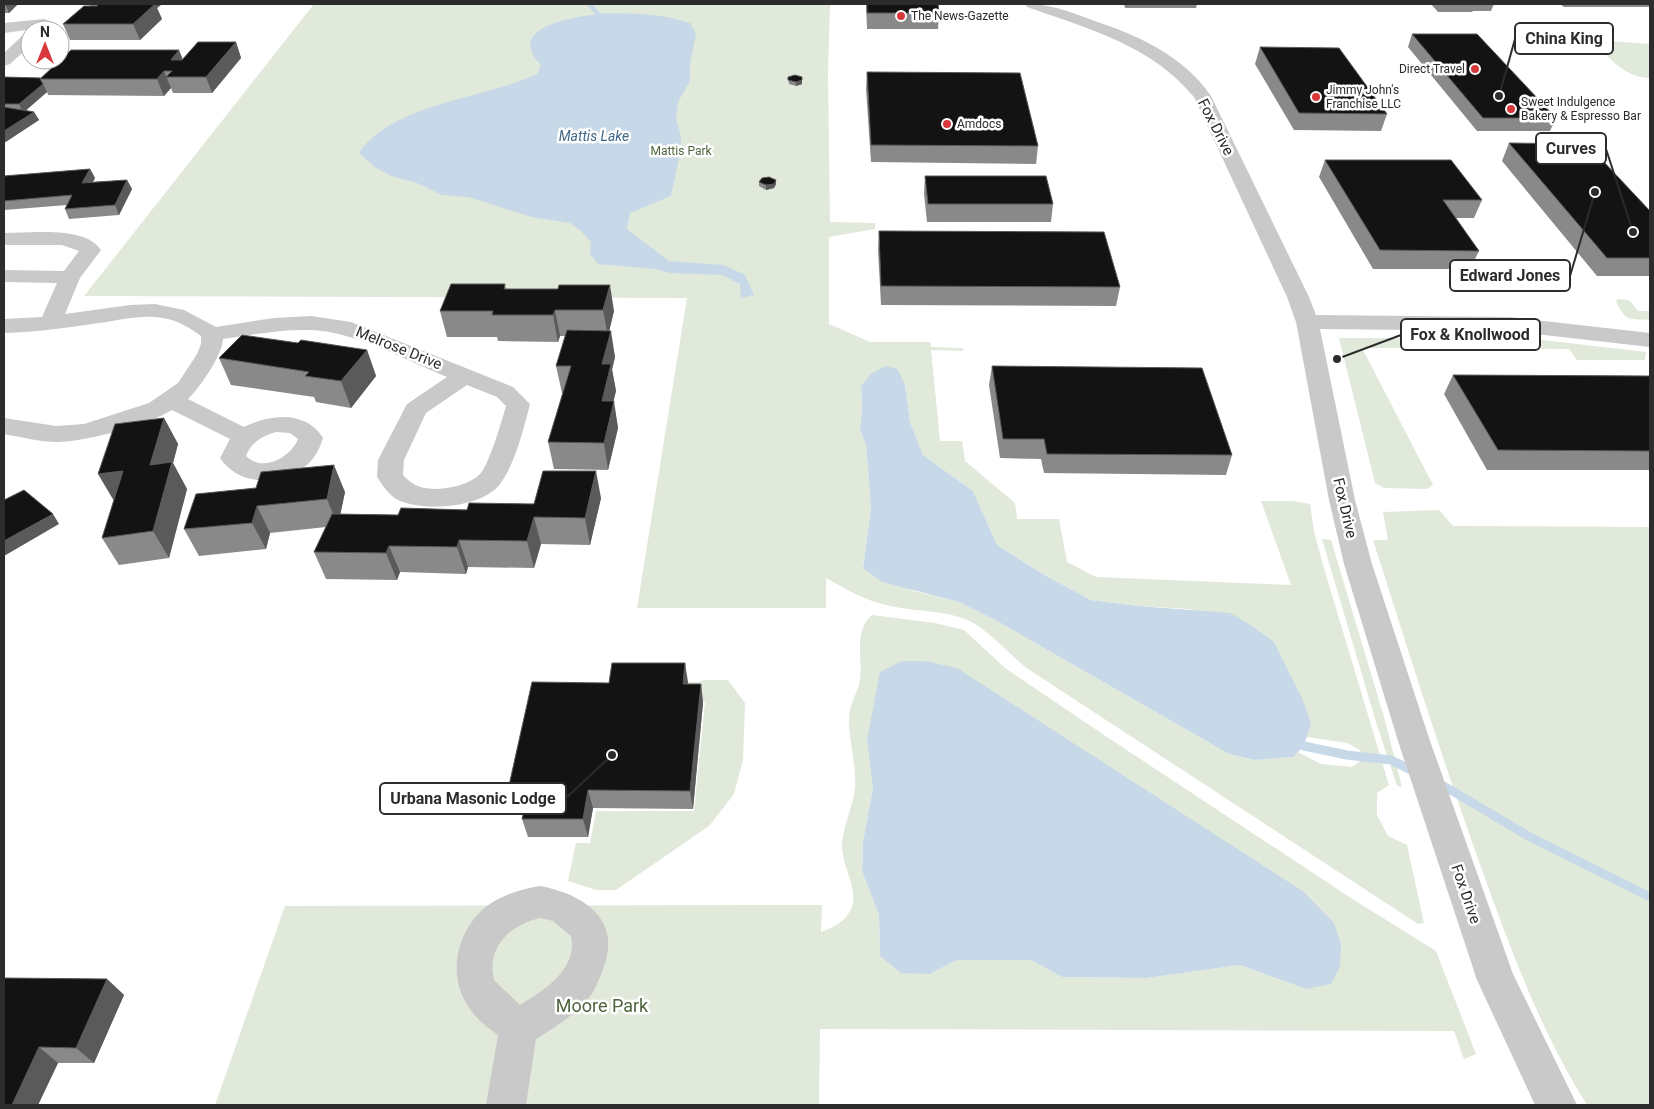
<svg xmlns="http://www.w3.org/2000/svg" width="1654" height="1109" viewBox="0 0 1654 1109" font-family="Roboto,sans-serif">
<rect width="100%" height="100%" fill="#fff"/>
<g fill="#e1e9da" fill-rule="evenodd">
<path d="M314,4h516l-2,70 2,148 45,1v6l-46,8v87l41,18h60l1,5 32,1v3l-32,-1 9,91h22l3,20 50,42 2,16h42l8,43 29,15 195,8 -30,-84h32l17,3 4,27 9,34 66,220 -12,8v22l11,21 19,9 17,78 -6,1 -390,-255c-18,-14 -42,-42 -63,-50 -27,-10 -56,-7 -83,-15 -20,-5 -38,-16 -56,-26v30h-189l50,-310 -603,-2zM905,384l5,38 13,33 50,36 24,54 49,31 45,24 48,6 51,3 120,113 -3,15 40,6 13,7 3,9 -11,8 -31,-3 -23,-12 -5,5 -38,3 -26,-6 -232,-133 -38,-19 -45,-11 -51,-23 8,-60 -5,-63 -6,-15 2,-22 -1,-22z"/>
<path d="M1593,40l57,4v34c-25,0 -41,-20 -57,-38z"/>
<path d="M1618,299l11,1 9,11h12v9c-20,-1 -25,2 -34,-19z"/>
<polygon points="1339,338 1534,339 1646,352 1645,360 1577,360 1569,349 1362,348 1433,485 1427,489 1384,488 1375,483"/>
<path d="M1439,510l14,16 197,1v578h-63c-43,-68 -75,-151 -102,-227 -41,-112 -76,-225 -112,-338h15l-5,-28z"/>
<polygon points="1322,539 1331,540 1384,717 1402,787 1397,786 1376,722"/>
<path d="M872,615l63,8 29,7 41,38 102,69 247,163 82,51 40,103 -12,5 -10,-28 -634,-2 -1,76h-604l70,-199 537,-1 -1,27c15,-5 28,-13 32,-29 3,-19 -12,-39 -11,-60 2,-19 11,-37 13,-55 2,-25 -7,-48 -6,-72 1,-13 9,-24 11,-36 3,-23 -7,-48 12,-65zM873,788l433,201 -66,-24 -94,13 -84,-1 -31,-17h-74l-27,14 -50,-18 -1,-41 -17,-44 1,-30z"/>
<polygon points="704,680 728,680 745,703 743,760 734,794 709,826 616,890 596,890 568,881 576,843 590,843 596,811 694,811 705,702 687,700 688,682 699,682"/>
</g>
<g fill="#c7d9e8">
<path d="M610,13l33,1 25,3 22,6 6,11 -6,30v17l-12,21 -2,15 5,20 -1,17 -9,42 -41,17 -3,16 42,32 55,4 21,10 9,20 -13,3 -1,-14 -18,-9 -51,-2 -18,-4 -55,-5 -8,-10 1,-12 -10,-11 -11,-8 -39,-6 -62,-20 -27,-2 -25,-12 -26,-7 -15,-8 -17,-15c32,-49 127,-55 178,-79l4,-9c-40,-41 44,-50 69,-52z"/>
<polygon points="885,366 897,369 905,384 910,422 923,455 973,491 997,545 1046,576 1091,600 1139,606 1230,613 1252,626 1274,642 1303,700 1311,723 1304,746 1293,757 1255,760 1229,754 997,621 959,602 882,582 863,568 871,508 866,445 860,430 862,408 861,386 871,374"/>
<polygon points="902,661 925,661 957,668 1304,892 1334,923 1341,944 1340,967 1331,984 1306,989 1240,965 1146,978 1062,977 1031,960 957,960 930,974 901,973 880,956 879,915 862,871 863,841 873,788 867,740 880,672"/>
</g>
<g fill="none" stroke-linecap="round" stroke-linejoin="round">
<polyline stroke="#c7d9e8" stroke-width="4.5" points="589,4 598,14"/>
<g stroke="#c7d9e8" stroke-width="9">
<polyline points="1304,746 1347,755 1391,760 1415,772"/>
<polyline points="1437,782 1530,837 1650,897"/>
</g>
<g fill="#c9c9c9" fill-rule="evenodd">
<path d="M1025,4c26,0 43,7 67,16 45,15 91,35 119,76l98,201 7,18 193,2 141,16v14l-141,-16 -189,-2 35,171 17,64 58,177 83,233 64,131h-42l-58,-125 -79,-239 -54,-177 -15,-64 -33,-178 -9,-25 -93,-200c-43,-52 -105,-68 -167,-90z"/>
<polygon points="44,19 49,21 52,24 49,27 4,33 4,23"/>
<polygon points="30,32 30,46 10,64 4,66 4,53 24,34"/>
<path d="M38,232c20,0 51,0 63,18l-21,28 -15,36 65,-9 25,-1 29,6 32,17 58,-9 37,-2 40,6 162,65 17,17c-6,24 -15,60 -30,80 -18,24 -76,28 -102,16 -9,-5 -16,-15 -21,-23l1,-17 29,-56 40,-27c-41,-17 -93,-46 -137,-47 -29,-1 -58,5 -87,9 0,15 -24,50 -35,60l56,28c26,-13 62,-17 79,11 -3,10 -8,20 -16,27 -25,21 -68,22 -87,-7l10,-19 -58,-29c-25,15 -86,32 -115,32 -17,0 -36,-5 -53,-8v-16l52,8 28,-2 65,-21 29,-20 19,-29 4,-10v-8c-11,-8 -24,-16 -38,-18 -21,-4 -43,2 -64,5 -32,5 -63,9 -95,10v-14l38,-2 15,-34 -53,-1v-12l60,1 15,-20 -17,-6h-58v-12zM467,385l30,12 9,9c-4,14 -17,59 -26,68 -11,11 -29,14 -43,15 -15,0 -24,-3 -34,-14l1,-15 22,-47zM276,432l14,1 8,6c-7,18 -35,34 -52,17 5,-14 17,-20 30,-24z"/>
<path d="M540,886c43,8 83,33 63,83 -4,10 -8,22 -15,30 -15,17 -34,29 -52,40l-10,66h-40l12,-70c-11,-8 -23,-17 -30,-29 -23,-34 -9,-83 25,-104 15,-9 30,-13 47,-16zM540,918l13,3 18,15c7,33 -26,54 -51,69l-26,-25c-8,-33 16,-55 46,-62z"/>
</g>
</g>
<g fill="#898989">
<polygon points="4,4 18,4 9,13 4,13"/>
<polygon points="89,4 162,4 157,8 162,19 140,40 70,40 63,24 90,6"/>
<polygon points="866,4 938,4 939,13 938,29 867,29"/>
<polygon points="1124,4 1289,4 1197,4 1196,8 1125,8"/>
<polygon points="1431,4 1494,4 1491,11 1473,11 1472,12 1438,12"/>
<polygon points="1560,4 1650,4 1650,7 1564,7"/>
<polygon points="1412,34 1556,118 1550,131 1477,131 1408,47"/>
<polygon points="236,42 241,58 212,93 173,93 171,88 164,96 48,95 47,92 26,110 34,112 39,120 4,143 4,77 41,78 182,59"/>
<polygon points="1260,47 1387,114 1381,131 1294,130 1255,64"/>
<polygon points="867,72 1038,146 1036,164 871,162 866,89"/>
<polygon points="788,77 802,84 796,86 789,84"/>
<polygon points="1509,143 1650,211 1650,276 1597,276 1502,161"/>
<polygon points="1325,160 1482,200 1474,218 1456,218 1479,251 1470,269 1373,269 1319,177"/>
<polygon points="90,169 95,178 93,182 127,180 132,189 119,215 69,219 65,209 67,205 4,210 4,176"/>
<polygon points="925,176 1053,204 1051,222 927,222 924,194"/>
<polygon points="776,180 776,184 774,188 766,190 759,186 759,182"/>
<polygon points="879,231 1120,287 1116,306 881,305 878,249"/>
<polygon points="505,284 506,289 614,311 609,331 615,357 612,370 616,391 613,401 618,428 608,470 554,469 548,442 563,393 562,393 556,366 565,336 560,336 558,342 498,341 497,337 447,337 440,311"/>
<polygon points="298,343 367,350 376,376 351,408 316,402 314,397 231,385 219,358"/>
<polygon points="992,366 1232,455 1226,475 1044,473 1041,459 1000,458 989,385"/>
<polygon points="1453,375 1650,376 1650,470 1487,470 1444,394"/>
<polygon points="164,418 178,444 173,463 187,489 169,558 119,565 102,538"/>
<polygon points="345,492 340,514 398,515 601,498 590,545 541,544 534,568 468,567 466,574 400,572 397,580 326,579 314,552 326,527 270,533 266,549 199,556 184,529 196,494"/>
<polygon points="685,663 687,684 701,684 703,703 693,809 593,808 588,837 528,837 522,819 525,808 514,808 508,790 609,683"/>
<polygon points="4,978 107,979 124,995 94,1063 58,1063 38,1105 4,1105"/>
</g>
<g fill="#5a5a5a">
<polygon points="5,4 18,4 9,13"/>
<polygon points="140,4 162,4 157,8 162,19 140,40 133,24"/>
<polygon points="236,42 241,58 212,93 206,77"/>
<polygon points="179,50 186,67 171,60"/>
<polygon points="164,71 171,88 164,96 157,79"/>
<polygon points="802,77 802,84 796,86 796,82"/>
<polygon points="43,84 47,92 23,113 19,104"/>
<polygon points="34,112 39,120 4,143 4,131"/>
<polygon points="90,169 95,178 87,192 82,183"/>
<polygon points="127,180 132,189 119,215 115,205"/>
<polygon points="776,180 776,184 774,188 766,190 766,185"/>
<polygon points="610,285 614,311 608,336 603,310"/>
<polygon points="555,310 560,336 558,342 553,315"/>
<polygon points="611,331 615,357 612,369 616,391 607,428 602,401 602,364"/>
<polygon points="367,350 376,376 351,408 341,381"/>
<polygon points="614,401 618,428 608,470 604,443"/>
<polygon points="164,418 178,444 173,463 187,489 169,558 153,531 150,465"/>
<polygon points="334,465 345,492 338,526 327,499"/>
<polygon points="123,471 114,501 98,474"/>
<polygon points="596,471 601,498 590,545 585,518"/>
<polygon points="257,506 270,533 266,549 252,523"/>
<polygon points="53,514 59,524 4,556 4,541"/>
<polygon points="534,517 541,544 534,568 527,541"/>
<polygon points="459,540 468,567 466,574 457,547"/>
<polygon points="389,546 400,572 397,580 386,553"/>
<polygon points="685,663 688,682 685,703 683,684"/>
<polygon points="701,684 703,703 693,809 690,791"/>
<polygon points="588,790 593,808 588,837 583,819"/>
<polygon points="107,979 124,995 94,1063 76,1048"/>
<polygon points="39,1047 58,1063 38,1105 12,1105"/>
</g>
<g fill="#131313" stroke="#5a5a5a">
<polygon points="99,4 155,4 133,24 63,24 84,6 97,6"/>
<polygon points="867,4 938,4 939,13 867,13"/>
<polygon points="1412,34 1477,34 1556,118 1483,118"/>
<polygon points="198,42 236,42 206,77 166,77 172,71 164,71 157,79 40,79 71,50 179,50 171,60 182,60"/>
<polygon points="1260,47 1339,48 1387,114 1299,113"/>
<polygon points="867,72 1020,73 1038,146 871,145"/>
<polygon points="795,75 802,77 802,80 796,82 788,80 788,77"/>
<polygon points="4,77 41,78 40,79 43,84 19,104 4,104"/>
<polygon points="4,107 34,112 4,131"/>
<polygon points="1509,143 1587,144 1650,211 1650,258 1607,258"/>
<polygon points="1325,160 1451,160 1482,200 1443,200 1479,251 1380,250"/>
<polygon points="90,169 82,183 127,180 115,205 65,209 72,195 4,201 4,176"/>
<polygon points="925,176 1046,176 1053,204 928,204"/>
<polygon points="769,177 776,180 774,184 766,185 759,182 762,178"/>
<polygon points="879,231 1104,232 1120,287 881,286"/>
<polygon points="451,284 505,284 504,289 558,289 559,285 610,285 603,310 555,310 553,315 492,315 493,311 440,311"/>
<polygon points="567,330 611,331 602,364 611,364 602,401 614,401 604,443 548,442 571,366 556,366"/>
<polygon points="242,335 298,343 301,340 367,350 341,381 305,376 309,372 219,358"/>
<polygon points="992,366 1202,368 1232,455 1047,454 1044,439 1003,439"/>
<polygon points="1453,375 1650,376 1650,451 1498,450"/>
<polygon points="164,418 150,465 172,462 153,531 102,538 123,471 98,474 115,424"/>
<polygon points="334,465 327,499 257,506 252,523 184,529 196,494 256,488 261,472"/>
<polygon points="543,471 596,471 585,518 534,517 527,541 459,540 457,547 389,546 386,553 314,552 332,514 398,515 401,508 467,510 469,503 534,504"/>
<polygon points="24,490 53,514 4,541 4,500"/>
<polygon points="612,663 685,663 683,684 701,684 690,791 588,790 583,819 522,819 529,790 508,790 532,682 609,683"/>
<polygon points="4,978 107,979 76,1048 39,1047 12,1105 4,1105"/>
</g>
<g fill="#d8383c" stroke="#fff" stroke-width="2">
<circle cx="901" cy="16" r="5"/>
<circle cx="1475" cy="69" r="5"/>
<circle cx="1316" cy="97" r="5"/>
<circle cx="1511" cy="109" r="5"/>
<circle cx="947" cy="124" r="5"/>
</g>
<g text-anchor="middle" stroke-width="5" stroke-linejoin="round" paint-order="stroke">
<g font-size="12" fill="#2c2c2c" stroke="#fff" text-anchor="start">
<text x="911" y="20">The News-Gazette</text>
<text x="1465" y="73" text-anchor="end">Direct Travel</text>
<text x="1326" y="94">Jimmy John's<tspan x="1326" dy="14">Franchise LLC</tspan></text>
<text x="1521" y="106">Sweet Indulgence<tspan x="1521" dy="14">Bakery &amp; Espresso Bar</tspan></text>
<text x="957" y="128">Amdocs</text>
</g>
<g font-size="12" fill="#4d643d" stroke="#fff">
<text x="681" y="155">Mattis Park</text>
</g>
<g font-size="14" font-style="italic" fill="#406887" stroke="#fff">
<text x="594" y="141">Mattis Lake</text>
</g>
<g font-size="15" fill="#2c2c2c" stroke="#fff">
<text transform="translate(1216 127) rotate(63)" y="5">Fox Drive</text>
<text transform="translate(399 348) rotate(22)" y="5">Melrose Drive</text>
<text transform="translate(1345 508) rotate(77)" y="5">Fox Drive</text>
<text transform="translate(1466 894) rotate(71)" y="5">Fox Drive</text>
</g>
<g font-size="18" fill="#4d643d" stroke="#fff">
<text x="602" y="1012">Moore Park</text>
</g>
</g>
<path fill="none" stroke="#2c2c2c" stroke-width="2" d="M1499 96L1515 39M1633 232L1606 149M1595 192L1570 276M1337 359L1401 335M612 755L566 798"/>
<g fill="#2c2c2c" stroke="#fff" stroke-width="2">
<circle cx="1499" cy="96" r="5"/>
<circle cx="1633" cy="232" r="5"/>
<circle cx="1595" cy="192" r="5"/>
<circle cx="1337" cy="359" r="5"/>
<circle cx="612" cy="755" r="5"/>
</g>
<g fill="#fff" stroke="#2c2c2c" stroke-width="2">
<rect x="1515" y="23" width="98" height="31" rx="5"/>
<rect x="1536" y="133" width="70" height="31" rx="5"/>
<rect x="1450" y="260" width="120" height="31" rx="5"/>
<rect x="1401" y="319" width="139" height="31" rx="5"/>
<rect x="380" y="783" width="186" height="31" rx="5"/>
</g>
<g font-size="16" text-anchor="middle" font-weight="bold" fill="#2c2c2c">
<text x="1564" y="44">China King</text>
<text x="1571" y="154">Curves</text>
<text x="1510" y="281">Edward Jones</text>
<text x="1470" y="340">Fox &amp; Knollwood</text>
<text x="473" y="804">Urbana Masonic Lodge</text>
</g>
<rect width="1654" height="1109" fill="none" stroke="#2c2c2c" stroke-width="10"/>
<g transform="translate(45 45)"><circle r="24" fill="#ffffff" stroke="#ababab"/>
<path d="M0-4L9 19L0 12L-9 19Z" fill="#d8383c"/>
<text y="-8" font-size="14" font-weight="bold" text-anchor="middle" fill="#2c2c2c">N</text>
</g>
</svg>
